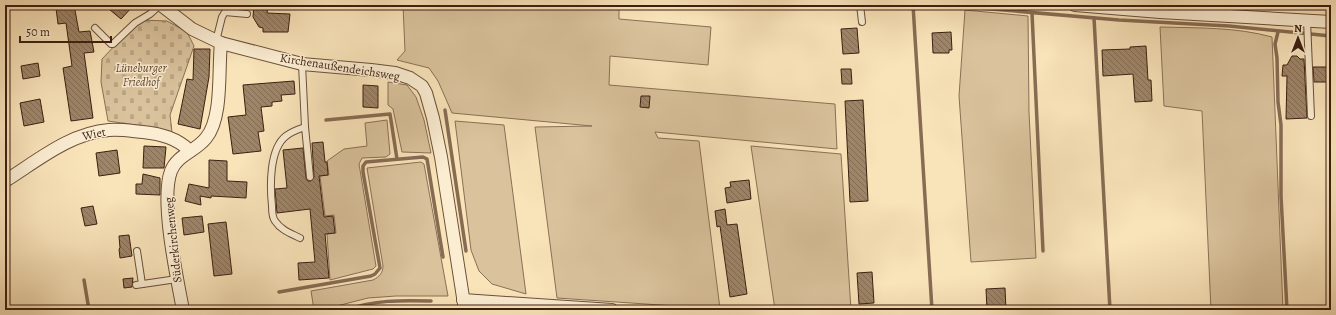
<svg xmlns="http://www.w3.org/2000/svg" width="1336" height="315" viewBox="0 0 1336 315" font-family="Alegreya,serif">
<defs>
<pattern id="cemetery-stones" width="16" height="16" patternUnits="userSpaceOnUse"><rect width="16" height="16" fill="#d9c29c"/><path d="M2 7V4a2 2 0 0 1 4 0v3zM10 15v-3a2 2 0 0 1 4 0v3z" fill="#bba685"/></pattern>
<pattern id="building-back-hatch" width="6" height="6" patternUnits="userSpaceOnUse"><rect width="6" height="6" fill="#9e8568"/><path d="M-1 5l2 2M0 0l6 6M5-1l2 2" fill="none" stroke="#826c54"/></pattern>
</defs>
<rect width="100%" height="100%" fill="#f9e3b9"/>
<filter id="stains"><feTurbulence type="fractalNoise" baseFrequency=".005" numOctaves="4"/><feColorMatrix values="0 0 0 0 .2 0 0 0 0 .09 0 0 0 0 .02 0 0 0 .5 -.17"/></filter>
<radialGradient id="worn" r=".72"><stop offset=".6" stop-color="#630" stop-opacity="0"/><stop offset="1" stop-color="#630" stop-opacity=".3"/></radialGradient>
<g fill="#d9c29c" stroke="#8a7056">
<polygon points="403,5 619,5 619,19 711,27 708,65 610,56 609,85 835,104 837,149 655,132 658,138 699,141 720,309 557,298 535,127 592,126 452,113 438,81 429,68 397,60 405,51"/>
<polygon points="965,10 1028,16 1029,112 1036,258 971,262 959,96"/>
<path d="M1160,27c37,1 76,0 112,10l11,273h-72l-9,-199 -38,-5z"/>
<polygon points="388,82 407,85 416,97 424,120 431,153 402,152 393,109 388,105"/>
<polygon points="387,120 390,154 386,157 362,158 359,164 376,266 373,269 330,280 327,234 336,233 334,215 325,216 320,176 329,175 327,161 344,149 367,146 365,123"/>
<polygon points="455,121 504,125 526,294 492,284 479,271 471,250"/>
<polygon points="751,146 841,154 851,310 775,310"/>
<path d="M421,162l3,2 24,132h-52l-28,2 -39,10 -1,2h-14l-3,-19 62,-11c6,-3 10,-7 10,-14l-16,-98z"/>
</g>
<polygon fill="url(#cemetery-stones)" stroke="#8a7056" points="141,20 167,21 187,32 194,46 170,115 172,132 156,128 108,121 101,82 102,59 137,22"/>
<g fill="none" stroke-linecap="round" stroke-linejoin="round">
<g stroke="#876c53" stroke-width="3.5">
<polyline points="913,5 932,310"/>
<polyline points="945,5 1119,20 1229,26 1331,36"/>
<polyline points="1032,13 1043,251"/>
<polyline points="1094,18 1110,310"/>
<polyline points="1278,32 1275,44 1277,58 1278,102 1281,125 1281,196 1287,310"/>
<polyline points="445,110 466,251"/>
<polyline points="326,120 390,114 397,159"/>
<polyline points="84,280 89,310"/>
<polyline points="279,292 371,276 375,274 380,268 363,172 363,166 366,162 423,157 427,159 443,257"/>
<path d="M345,310c30,-10 55,-10 86,-9"/>
</g>
</g>
<g fill="url(#building-back-hatch)" stroke="#3c1f10">
<polygon points="74,5 79,32 90,31 94,52 84,53 93,118 71,121 63,68 72,66 66,23 58,24 56,8"/>
<polygon points="104,5 134,5 121,19"/>
<polygon points="254,5 268,5 267,13 290,14 288,32 263,32 263,28 259,27 253,17"/>
<polygon points="857,28 859,53 843,54 841,29"/>
<polygon points="951,32 952,50 949,50 949,53 933,53 932,33"/>
<polygon points="1146,46 1148,80 1151,80 1152,101 1135,102 1133,74 1103,76 1102,50 1130,49 1130,47"/>
<polygon points="194,49 210,49 209,77 200,129 178,124 187,79 193,80"/>
<polygon points="1292,56 1297,56 1300,59 1304,59 1307,118 1286,119 1287,76 1282,76 1283,65 1287,65"/>
<polygon points="38,63 40,76 23,79 21,66"/>
<polygon points="1313,67 1331,67 1331,82 1314,82"/>
<polygon points="841,69 851,69 852,84 842,84"/>
<polygon points="294,81 295,94 281,95 282,101 272,102 272,106 261,107 264,131 258,132 261,151 233,154 228,117 246,115 243,85"/>
<polygon points="363,85 378,86 378,108 363,107"/>
<polygon points="641,96 650,96 649,108 640,107"/>
<polygon points="40,99 44,122 24,126 20,103"/>
<polygon points="863,100 868,201 850,202 845,101"/>
<polygon points="323,142 325,162 327,162 328,175 319,176 324,217 333,216 335,233 325,234 329,278 299,280 298,263 315,262 310,209 277,213 275,189 287,188 283,150 303,148 306,178 308,181 311,181 314,177 312,143"/>
<polygon points="144,146 166,147 164,168 143,168"/>
<polygon points="117,150 120,173 99,176 96,153"/>
<polygon points="209,160 227,161 227,181 247,182 246,198 211,196 211,198 200,196 201,205 185,201 189,184 209,188"/>
<polygon points="143,174 160,178 160,195 136,194 136,184 142,184"/>
<polygon points="749,180 751,199 727,203 725,188 731,187 730,182"/>
<polygon points="93,206 97,224 85,226 81,208"/>
<polygon points="725,209 727,225 737,224 747,294 730,297 720,226 717,227 715,211"/>
<polygon points="202,216 204,232 184,235 182,218"/>
<polygon points="226,222 232,274 214,276 208,224"/>
<polygon points="129,235 132,256 120,258 119,249 120,248 119,236"/>
<polygon points="872,272 874,303 859,304 857,273"/>
<polygon points="133,278 132,287 124,288 123,279"/>
<polygon points="1005,288 1006,310 987,310 986,289"/>
</g>
<g fill="none" stroke-linecap="round" stroke-linejoin="round">
<g stroke="#6b503a" stroke-width="8">
<g id="lane">
<polyline points="860,5 862,22"/>
<polyline points="1229,16 1229,5"/>
<polyline points="1307,20 1311,116"/>
<polyline points="95,28 111,44 113,44 135,23 150,14 160,5"/>
<polyline points="216,41 222,17 225,12 247,14"/>
<polyline points="302,64 305,127 310,177"/>
<path d="M300,238c-10,-5 -19,-8 -25,-17 -3,-4 -3,-10 -3,-15 -2,-19 -3,-57 14,-70 5,-4 13,-7 19,-9"/>
<polyline points="137,251 142,284"/>
<polyline points="136,285 177,279"/>
</g>
</g>
<g stroke="#6b503a" stroke-width="14">
<g id="street">
<polyline points="161,5 192,29 221,43 302,64 371,70 395,73 410,78 422,86 426,93 433,118 441,157 465,310"/>
<polyline points="1075,5 1160,12 1331,22"/>
<path d="M5,181c32,-20 65,-48 104,-51 11,-1 23,1 34,2 18,2 34,6 47,19"/>
<polyline points="463,300 612,310"/>
<path d="M183,310c-6,-32 -23,-110 -12,-139 6,-16 25,-20 35,-33 17,-20 12,-68 15,-95"/>
</g>
</g>
<use href="#lane" stroke="#fbedd2" stroke-width="6"/>
<use href="#street" stroke="#fbedd2" stroke-width="12"/>
</g>
<g text-anchor="middle" stroke-width="3" stroke-linejoin="round" paint-order="stroke">
<g font-size="12" fill="#3c1f10" stroke="#fbedd2">
<text transform="translate(340 67) rotate(9)" y="4">Kirchenaußendeichsweg</text>
<text transform="translate(94 134) rotate(-12)" y="4">Wiet</text>
<text transform="translate(173 240) rotate(-96)" y="4">Süderkirchenweg</text>
</g>
<g font-size="12" font-style="italic" fill="#634833" stroke="#fbedd2">
<text x="141" y="72">Lüneburger<tspan x="141" dy="14">Friedhof</tspan></text>
</g>
</g>
<rect width="1336" height="315" fill="none" stroke="#f9e3b9" stroke-width="20"/>
<rect x="6" y="6" width="1324" height="303" fill="none" stroke="#3c1f10" stroke-width="2"/>
<rect x="10" y="10" width="1316" height="295" fill="none" stroke="#3c1f10"/>
<g transform="translate(1298 38)" stroke="#fbedd2" stroke-width="3" paint-order="stroke">
<path d="M0-3L7 15L0 10L-7 15Z" fill="#3c1f10"/>
<text y="-6" font-size="11" font-weight="bold" text-anchor="middle" fill="#3c1f10">N</text>
</g>
<path d="M20 36v6h91v-6" fill="none" stroke="#3c1f10" stroke-width="2"/>
<text x="26" y="36" font-size="12" fill="#3c1f10" stroke="#fbedd2" stroke-width="3" paint-order="stroke">50 m</text>
<rect width="100%" height="100%" filter="url(#stains)"/>
<rect width="100%" height="100%" fill="url(#worn)"/>
</svg>
